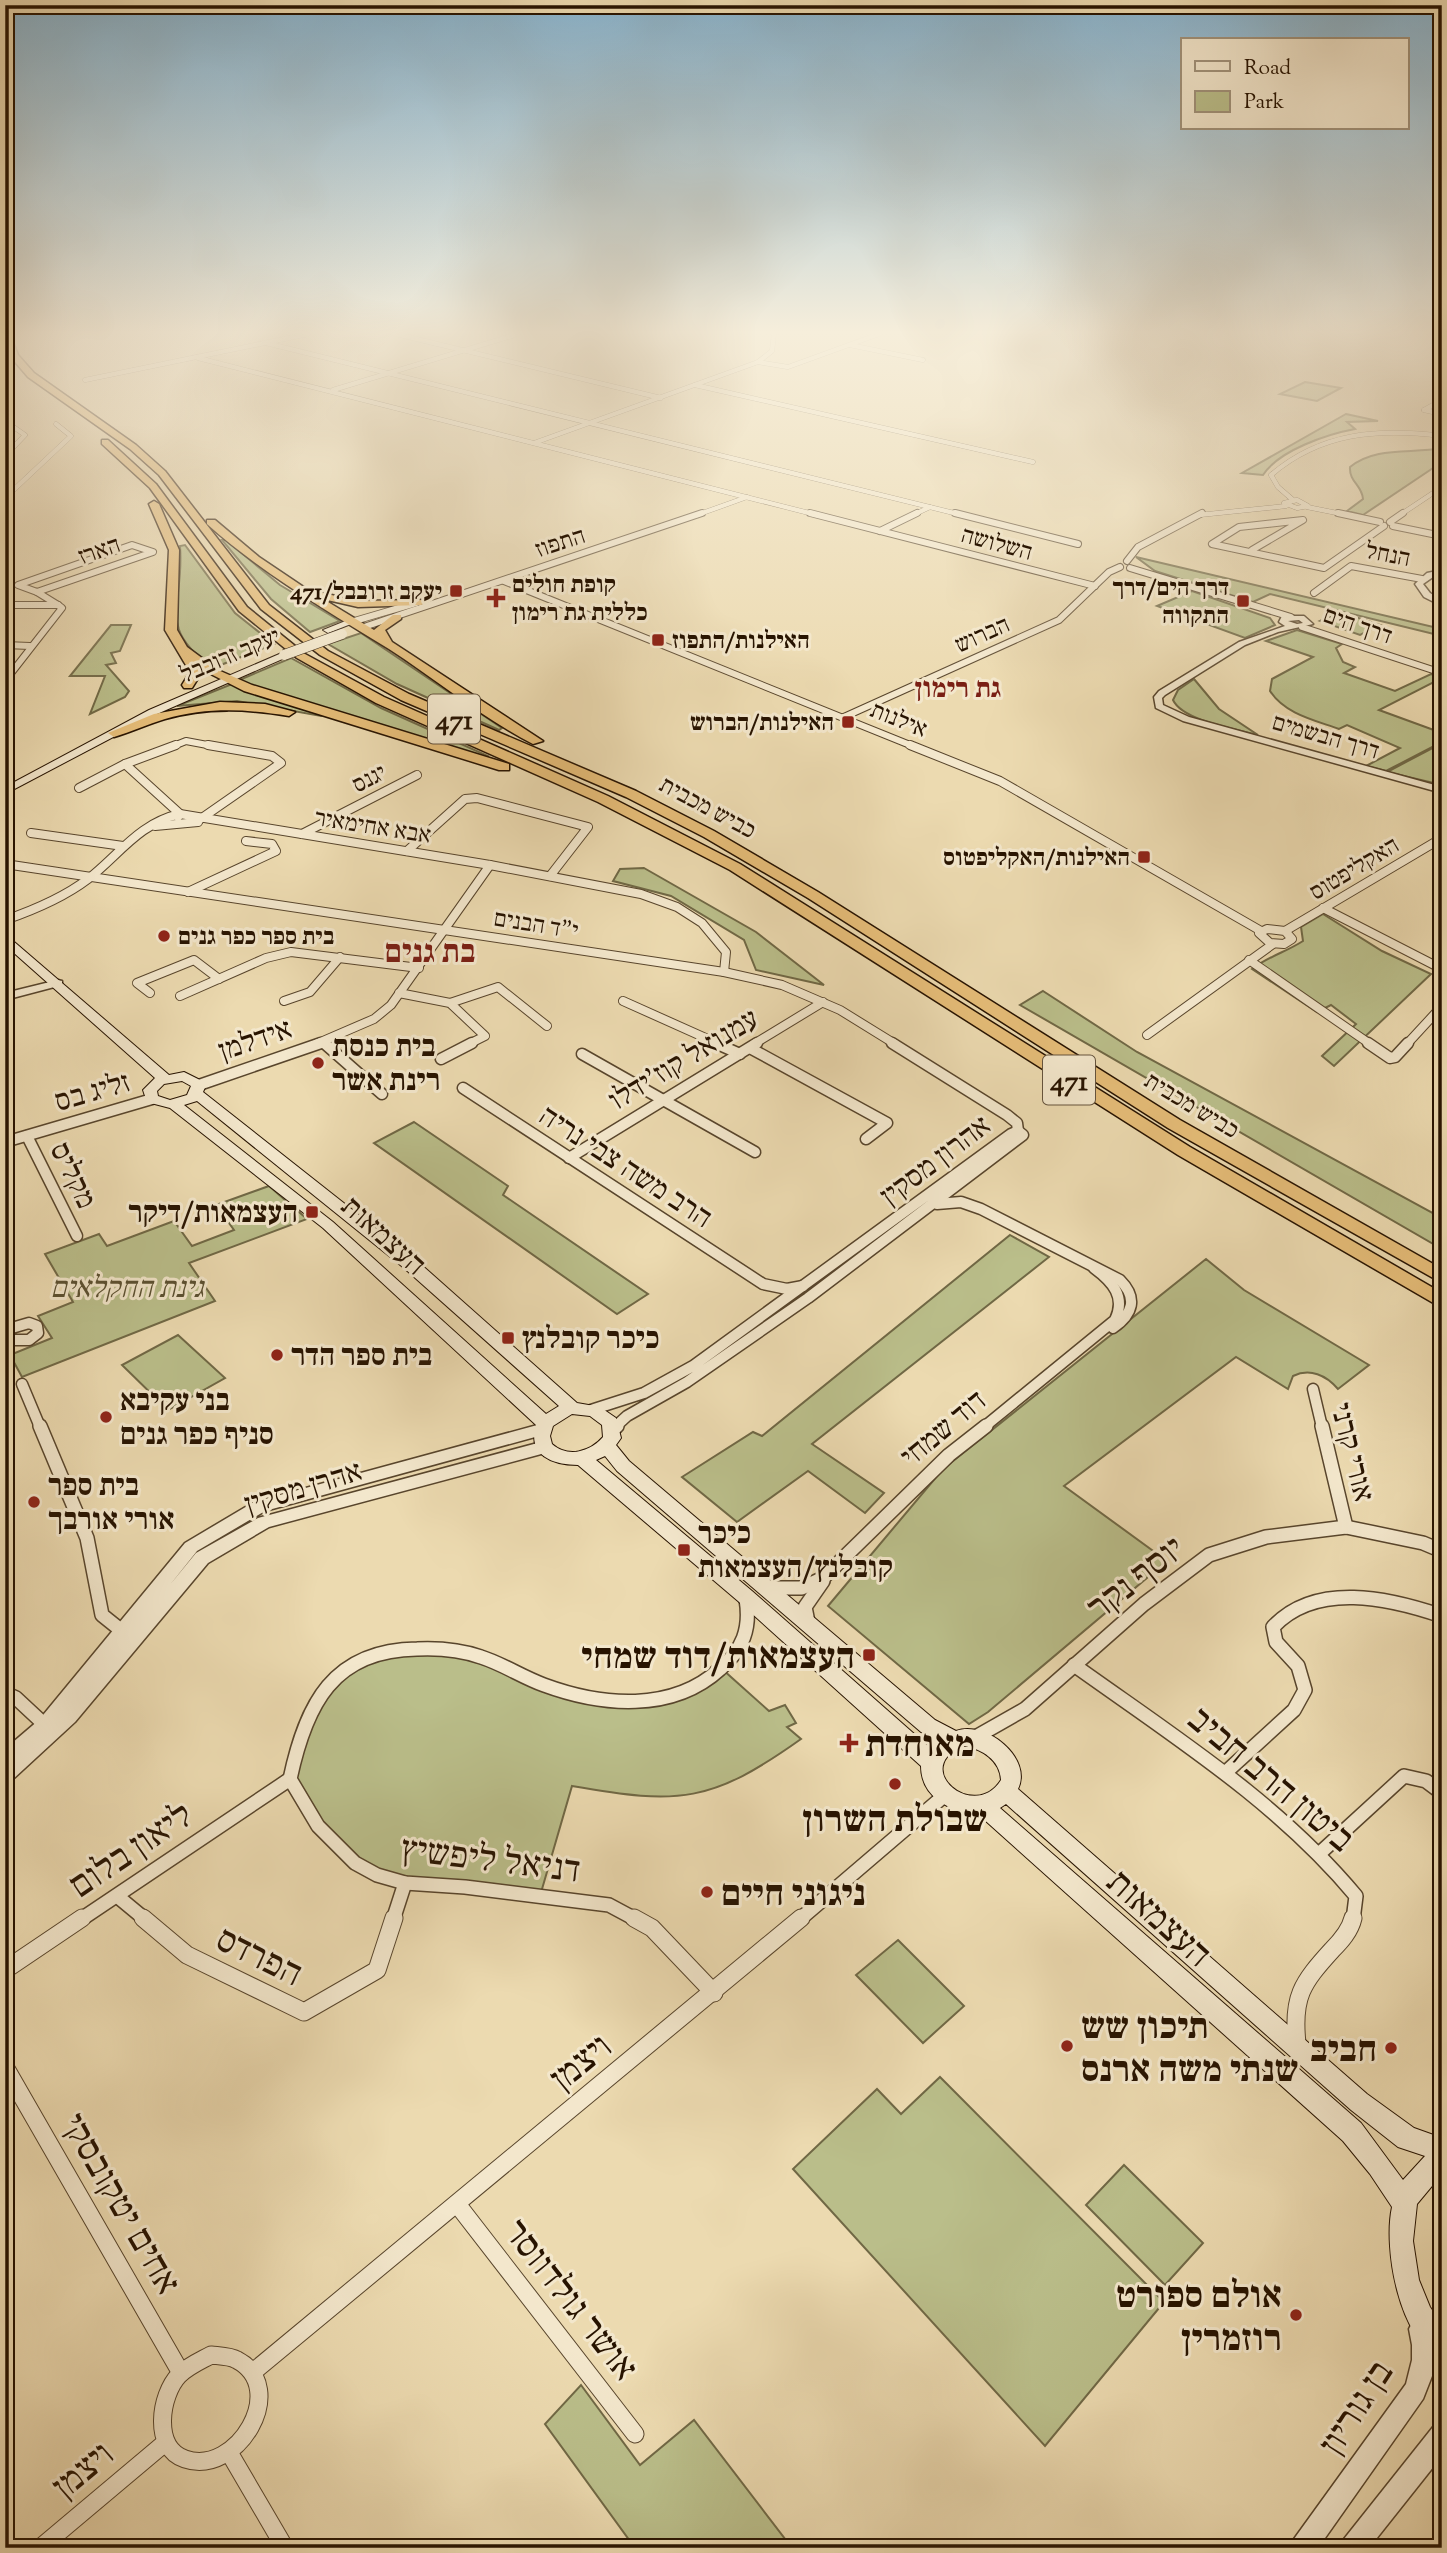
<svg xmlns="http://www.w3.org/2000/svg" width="1447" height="2553" viewBox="0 0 1447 2553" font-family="'Sorts Mill Goudy','Frank Ruhl Libre',serif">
<rect width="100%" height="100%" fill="#ecdab0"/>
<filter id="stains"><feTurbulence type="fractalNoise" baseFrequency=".00286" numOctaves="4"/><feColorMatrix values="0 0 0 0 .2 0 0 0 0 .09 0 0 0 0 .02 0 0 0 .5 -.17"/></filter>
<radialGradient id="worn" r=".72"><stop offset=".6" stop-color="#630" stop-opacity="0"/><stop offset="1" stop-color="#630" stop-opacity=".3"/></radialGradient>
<g fill="#babe8a" stroke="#706845" stroke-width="2">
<polygon points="1305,382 1341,388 1317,401 1280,394"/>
<path d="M1346,414l32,7 -31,1 8,7c-27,5 -76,21 -92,46l-21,-2z"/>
<path d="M1442,448v14l-79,53 -16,-4 16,-12c-1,-14 -14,-17 -13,-32 26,-21 61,-13 92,-19z"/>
<polygon points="222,540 226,540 280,585 340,621 310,632 271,599"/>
<path d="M185,545l50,68 39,31 -61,24c-59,-42 -28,-63 -33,-122z"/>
<polygon points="1136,557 1442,629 1442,636 1270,594 1253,602 1155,571"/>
<polygon points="1192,591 1270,618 1275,625 1245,638 1157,606"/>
<polygon points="1340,612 1380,625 1360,635 1320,621"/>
<polygon points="111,625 131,625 120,651 111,653 116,663 106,665 129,691 125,697 90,714 105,676 70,676"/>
<path d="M1297,630l45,14 -6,4 7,14 12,5 -11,6 51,18 36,-17 11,4 -63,32 63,23v9l-56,29 -20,-5 34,-18 -53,-23 -8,4c-25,-9 -54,-15 -69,-38l2,-12 41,-22 -47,-16z"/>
<polygon points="361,633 502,728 499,730 397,684 328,644"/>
<polygon points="291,658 381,708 488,756 486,758 237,681"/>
<path d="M1194,679l25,30 39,26c-22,-6 -75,-14 -85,-35l5,-10z"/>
<polygon points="232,684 323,713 321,716 237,701 177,706"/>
<polygon points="1442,743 1442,785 1387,772"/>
<polygon points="644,868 756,932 824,985 756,970 744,940 671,896 613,881 620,869"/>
<path d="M1323,914l59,37 49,23 -97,92 -12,-10 34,-32 -25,-19 -14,7 -65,-43c17,-13 34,-17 51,-28l-2,-14z"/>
<polygon points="1043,991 1137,1052 1442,1218 1442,1249 1020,1005"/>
<polygon points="414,1122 508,1186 503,1195 648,1294 617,1314 374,1143"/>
<polygon points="269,1186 307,1219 189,1263 215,1301 22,1377 10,1355 52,1338 38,1316 73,1302 45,1254 99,1234 107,1246 174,1221 192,1246 234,1230 216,1205"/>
<polygon points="1010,1235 1049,1257 812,1444 884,1493 865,1513 808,1471 737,1522 682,1477 753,1432 762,1436"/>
<path d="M1206,1259l38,31 125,75 -31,24c-12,-14 -28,-21 -45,-13l-5,13 -52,-32 -172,129 103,75 -179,151 -19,12 -141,-118 115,-137z"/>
<polygon points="178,1335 225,1378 168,1410 122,1365"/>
<path d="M433,1648l112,37 108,16 69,-32 47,42 16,-6 11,18 -9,4 14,12c-90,64 -121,66 -229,47l-32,110 -135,-13 -50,-20 -65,-83 14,-53 42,-59z"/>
<polygon points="898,1940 964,2006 923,2043 856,1975"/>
<polygon points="940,2077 1164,2302 1045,2446 793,2169 877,2089 901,2114"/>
<polygon points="1124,2165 1203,2243 1165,2285 1086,2205"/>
<polygon points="581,2385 640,2465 694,2420 792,2548 635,2548 545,2424"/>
</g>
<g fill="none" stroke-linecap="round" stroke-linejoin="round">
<g stroke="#58452c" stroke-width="5">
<g id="minor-far5">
<polyline points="396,334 661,398"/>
<polyline points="266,343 962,515"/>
<polyline points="850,345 923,360"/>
<polyline points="198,358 817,515"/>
<polyline points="758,362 788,367 879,334"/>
<polyline points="85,380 308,334"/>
<polyline points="695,385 1033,462"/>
<polyline points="333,390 518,334"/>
<polyline points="1424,410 1442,400"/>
<polyline points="1424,410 1442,414"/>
<polyline points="5,421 25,435 5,456"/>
<polyline points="534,443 758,362 772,351 774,334"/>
<polyline points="6,497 71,436 56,424"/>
<path d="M1293,500l-15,-13 -7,-12c50,-43 108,-47 171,-39"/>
<polygon points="1297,500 1308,506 1297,508 1284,503"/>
<polyline points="5,507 11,499 6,497"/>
<polyline points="1307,507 1347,515"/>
<polyline points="697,515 747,497"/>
<polyline points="913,515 930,507"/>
<polyline points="1199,515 1286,506"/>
<polyline points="1400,515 1442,487"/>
</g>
</g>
<g stroke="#58452c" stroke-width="8">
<g id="minor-far4">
<polyline points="810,513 1095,586"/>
<polyline points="955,513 1078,544"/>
<polyline points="1338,513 1380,522"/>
<polyline points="1390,522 1403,513"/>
<polyline points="1393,526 1442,536"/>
<polyline points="880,531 917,513"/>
<polygon points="132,545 153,552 37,592 18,585"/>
<polyline points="1252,550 1303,520 1239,527 1212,544 1324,568 1384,526"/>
<polyline points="1127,561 1138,547 1202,513"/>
<polyline points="1130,568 1291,617"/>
<polyline points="504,581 915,747"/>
<polyline points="37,592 58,605"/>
<polyline points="1314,593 1351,566 1422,579"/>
<polyline points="5,605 58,605"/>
<polyline points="351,622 416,603"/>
<polyline points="1302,627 1442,673"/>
<polyline points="361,628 702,513"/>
<polyline points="5,645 30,646"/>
<polyline points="5,681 62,608 58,605"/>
<polyline points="844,717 1059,620 1109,572 1120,567"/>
<polyline points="171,747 186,741 218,747"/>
</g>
</g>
<g stroke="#58452c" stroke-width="10">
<g id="minor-far3">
<polyline points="910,745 1000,781 1261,931"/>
<polyline points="125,764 180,814 178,817"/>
<polyline points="79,788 125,764 176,745"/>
<polyline points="199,820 281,763 272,756 208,745"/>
<polyline points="155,826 198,822"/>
<polyline points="31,833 123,846"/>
<polyline points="302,834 417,775"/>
<polyline points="407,851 465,799 477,798 588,827 550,876"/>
<polyline points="5,864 724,972 782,985 840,1010 895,1044"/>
<polyline points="188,892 276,851 272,844 246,841"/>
<polyline points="1323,908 1442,969"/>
<path d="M5,920c29,-10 58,-22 83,-41 31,-24 51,-56 92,-65l310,51 151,29 36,13 25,16 24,29 -2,20"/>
<polygon points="1267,929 1285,931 1292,939 1284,944 1270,943 1259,933"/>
<polyline points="1285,931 1442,838"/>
<polyline points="1249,960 1370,1044"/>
<polyline points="150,993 137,983 194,960 219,979"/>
<polyline points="399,993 450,1003 485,1036 469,1044"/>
<polyline points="180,996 266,958 291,952 419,968"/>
<polyline points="284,1001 310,992 340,957"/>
<polyline points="623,1001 719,1044"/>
<polyline points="450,1003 498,987 547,1026"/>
<polyline points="1147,1035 1273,944"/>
<polyline points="323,1042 326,1044"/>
<polyline points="316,1044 374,1019 391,1005 490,865"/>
<polyline points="754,1044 823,1002"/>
<polyline points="1407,1044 1442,1006"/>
</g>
</g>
<g stroke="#58452c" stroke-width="13">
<g id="minor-far2">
<polyline points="324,1043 382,1094"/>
<polyline points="715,1043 740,1054"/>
<polyline points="892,1043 1007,1115 1017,1123 1018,1131"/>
<polyline points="1368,1043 1390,1058 1395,1057 1408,1043"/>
<polyline points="750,1048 887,1123 866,1139"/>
<polyline points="582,1054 755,1152"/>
<polyline points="441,1059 472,1043"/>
<polyline points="199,1085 321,1043"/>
<polyline points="463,1088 763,1284 787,1289 803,1286"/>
<polyline points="27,1136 77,1236"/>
<polyline points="5,1142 152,1099"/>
<polyline points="569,1158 757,1043"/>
<path d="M937,1204l24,-2 20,7 139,71c18,18 13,34 -7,48"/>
<polyline points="5,1330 29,1323 37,1326 38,1333 29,1340 11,1340 7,1335 9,1329"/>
<polyline points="22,1384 40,1427"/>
<polyline points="1313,1389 1322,1427"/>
<polyline points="591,1410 644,1393 693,1366 1011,1134 1018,1131 1023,1135 808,1298 687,1382 627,1416 615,1427"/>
<path d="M984,1427l131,-107c11,-23 -2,-38 -21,-52"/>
</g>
</g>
<g stroke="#58452c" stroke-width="16">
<g id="minor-far1">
<polyline points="40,1426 87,1538 102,1615 122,1631"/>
<polyline points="1322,1426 1346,1527"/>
<polyline points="612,1430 617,1426"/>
<polyline points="769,1588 802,1588 823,1578 949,1455 986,1426"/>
<polyline points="808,1622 805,1607 823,1581"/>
<path d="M1074,1665c99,71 204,137 282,231l-3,24"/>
<polyline points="5,1693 16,1698 45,1725"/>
<polyline points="974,1738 1025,1709 1144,1604 1209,1555 1266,1537 1346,1527 1423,1543 1442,1551"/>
<path d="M1225,1773l69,-63 11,-20 -7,-24 -22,-24 -3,-15c43,-46 116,-29 169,-11"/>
<polyline points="1320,1853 1404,1776 1426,1781 1442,1793"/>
<polyline points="117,1896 146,1920"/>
<polyline points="80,1920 290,1779"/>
<polyline points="393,1920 405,1883"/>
<path d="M637,1920l-28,-15 -144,-18 -60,-4 -28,-8 -22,-12 -37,-37 -28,-47c16,-75 43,-129 127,-130 21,-1 44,1 64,8 22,7 41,20 63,28 57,21 128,28 176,-16 23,-20 31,-40 26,-70"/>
<polyline points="799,1920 945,1795"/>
</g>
</g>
<g stroke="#58452c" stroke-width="19">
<g id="minor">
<polyline points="143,1918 187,1955 304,2012 377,1970 394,1918"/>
<polyline points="634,1918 652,1928 714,1993"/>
<polyline points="5,1970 82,1918"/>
<path d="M1297,2043c-5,-46 5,-60 35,-93 9,-9 18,-19 21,-32"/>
<polyline points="5,2067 181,2373"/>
<polyline points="457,2204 635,2434"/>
<path d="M211,2355c8,1 19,1 26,5 53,28 0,117 -52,99 -33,-11 -25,-64 -6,-84 9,-9 21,-14 32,-20z"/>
<polyline points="253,2372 801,1918"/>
<polyline points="230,2454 285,2548"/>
<polyline points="40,2548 166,2442"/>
</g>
</g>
<g stroke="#58452c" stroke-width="3">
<g id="tertiary">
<polygon points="1442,570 1442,574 1433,577 1423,584 1430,593 1442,600 1442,606 1424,597 1415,584 1427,573"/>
<path d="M1282,616h22l9,8 -35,8 -33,13 -80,50 -3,3 1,7 26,12 253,70v6l-259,-72 -27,-13 -2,-11 5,-6 80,-49 46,-16 -6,-4zM1299,620l4,3 -6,1 -9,-3z"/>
<polygon points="58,980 62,981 62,985 5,1000 5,993"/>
<polygon points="541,1424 546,1426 549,1430 546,1434 265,1511 197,1551 169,1586 196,1553 258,1518 545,1441 550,1443 553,1447 550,1451 545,1453 269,1527 208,1563 75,1722 12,1780 5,1782 5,1749 39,1720 185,1543 254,1502"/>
<polygon points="1421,2317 1429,2321 1435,2337 1436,2353 1432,2376 1423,2399 1318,2548 1290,2548 1294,2539 1406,2384 1412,2360 1412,2345 1409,2329 1413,2321"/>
<polygon points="1442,2424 1442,2456 1369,2548 1340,2548 1344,2539 1433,2427"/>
</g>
</g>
<g stroke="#271300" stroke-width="2">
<g id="secondary">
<polygon points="348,620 356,622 328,633 323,630"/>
<polygon points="284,652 289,655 287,657 157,714 5,794 5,787 149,710"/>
<path d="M5,934l164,141 15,-3 20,10 2,3 -3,7 213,168 161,143 23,4 16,11 5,20 -5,7 13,16 306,259 21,11c30,-11 77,27 62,58l349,305 47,34 28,10v36l-25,30 -4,37 6,39 11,27 12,18v34c-43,-18 -59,-111 -50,-152l-22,-33 -27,-33 -364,-326c-28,-3 -58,-17 -58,-49l-183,-165 -160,-136c-26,0 -51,-10 -42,-40l-213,-197 -153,-120 -23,-6 -4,-12 12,-12 -150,-133zM182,1081l9,5 -4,9 -17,5 -12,-4 -1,-5 7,-7zM197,1101l207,167 155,138 -13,8 -213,-192 -149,-117zM572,1414l18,2 12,9 1,12c-13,15 -35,21 -51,7l-2,-8 3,-10zM605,1456l12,15 304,261 14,7 -6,8 -177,-156 -156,-131zM964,1746c18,3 36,14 37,34 -27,43 -92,-13 -37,-34zM1006,1804l345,306 47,37 27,9 -22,24 -42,-57 -361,-315z"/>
</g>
</g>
<g stroke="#271300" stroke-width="3">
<g id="motorway">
<polygon points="5,334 10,334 18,355 34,373 136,445 165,471 269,605 328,651 409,694 636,791 714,831 818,892 1180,1120 1442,1269 1442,1283 1168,1128 808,898 704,837 626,797 401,700 320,655 261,609 159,475 130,449 28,377 10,356"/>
<polygon points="102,440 108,440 156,484 247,607 305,654 384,697 608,796 740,864 1190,1147 1442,1293 1442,1308 1178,1155 730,870 598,802 376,703 297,658 239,611 150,488 102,444"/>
<polygon points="154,501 159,504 179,550 177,630 187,647 218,670 252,685 509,764 509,770 499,770 244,691 199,668 202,672 192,688 184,688 182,685 190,672 165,630 169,550 149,504"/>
<path d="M207,520h8l44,37 55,37 4,-2 40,9 67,-1 1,2 -5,3 -63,2 -35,-8 51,31 19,-15h8v4l-16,11 7,12 151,99 -10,3c-52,-27 -96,-64 -144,-95 -63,-39 -126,-75 -182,-125z"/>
<path d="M220,702l45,2 30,8 -6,4c-42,-7 -82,-9 -124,3 -17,5 -34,13 -51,18l-6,-4 46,-19z"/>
</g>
</g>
<use href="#minor-far5" stroke="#f3e7cc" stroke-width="4.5"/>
<use href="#minor-far4" stroke="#f3e7cc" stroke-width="6"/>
<use href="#minor-far3" stroke="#f3e7cc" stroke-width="8"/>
<use href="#minor-far2" stroke="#f3e7cc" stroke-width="10"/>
<use href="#minor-far1" stroke="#f3e7cc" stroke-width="13"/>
<use href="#minor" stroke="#f3e7cc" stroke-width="17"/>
<use href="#tertiary" fill="#f3e7cc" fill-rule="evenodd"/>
<use href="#secondary" fill="#f3e7cc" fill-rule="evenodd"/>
<use href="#motorway" fill="#e6bd78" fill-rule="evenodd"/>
<g stroke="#271300" stroke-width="11" stroke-linecap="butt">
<polyline id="secondary-bridge" points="284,655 342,634"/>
</g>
<use href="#secondary-bridge" stroke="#f3e7cc" stroke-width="10"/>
</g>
<linearGradient id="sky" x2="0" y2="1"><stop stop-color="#89b6d2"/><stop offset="0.48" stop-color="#f6eedb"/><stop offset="1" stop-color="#f6eedb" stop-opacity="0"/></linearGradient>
<rect width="1447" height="692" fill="url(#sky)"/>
<g fill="#8f2418" stroke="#f3e7cc" stroke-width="2.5">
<rect x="449" y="584" width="14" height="14" rx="3.5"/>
<path d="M492.5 587.5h7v7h7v7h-7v7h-7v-7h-7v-7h7z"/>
<rect x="1236" y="594" width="14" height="14" rx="3.5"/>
<rect x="651" y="633" width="14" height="14" rx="3.5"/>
<rect x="841" y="715" width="14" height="14" rx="3.5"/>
<rect x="1137" y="850" width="14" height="14" rx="3.5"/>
<circle cx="164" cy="936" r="7"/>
<circle cx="318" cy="1063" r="7"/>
<rect x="305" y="1205" width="14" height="14" rx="3.5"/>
<rect x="501" y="1331" width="14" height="14" rx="3.5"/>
<circle cx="277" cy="1355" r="7"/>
<circle cx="106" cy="1417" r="7"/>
<circle cx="34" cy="1502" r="7"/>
<rect x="677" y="1543" width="14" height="14" rx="3.5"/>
<rect x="862" y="1648" width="14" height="14" rx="3.5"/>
<path d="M845.5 1732.5h7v7h7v7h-7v7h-7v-7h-7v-7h7z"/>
<circle cx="895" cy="1784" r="7"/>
<circle cx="707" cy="1892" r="7"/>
<circle cx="1067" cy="2046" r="7"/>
<circle cx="1391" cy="2048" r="7"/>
<circle cx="1296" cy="2315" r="7"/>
</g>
<g text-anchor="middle" stroke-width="6" stroke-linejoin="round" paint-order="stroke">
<g font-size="24" fill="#271300" stroke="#f3e7cc">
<text transform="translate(560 542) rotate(-18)" y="8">התפוז</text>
<text transform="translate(997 543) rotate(15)" y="8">השלושה</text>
<text transform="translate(99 550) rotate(-19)" y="8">הארז</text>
<text transform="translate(1388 554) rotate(11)" y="8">הנחל</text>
<text transform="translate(1358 625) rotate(19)" y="8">דרך הים</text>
<text transform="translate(982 634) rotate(-24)" y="8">הברוש</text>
<text transform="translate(230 655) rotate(-23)" y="8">יעקב זרובבל</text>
<text transform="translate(899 719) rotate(22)" y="8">אילנות</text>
<text transform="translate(1326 736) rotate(16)" y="8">דרך הבשמים</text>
<text transform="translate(369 778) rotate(-27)" y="8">יגנס</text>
<text transform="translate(708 807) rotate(28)" y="8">כביש מכבית</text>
<text transform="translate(373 826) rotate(9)" y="8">אבא אחימאיר</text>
<text transform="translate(1354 868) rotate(-31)" y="8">האקליפטוס</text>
<text transform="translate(536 924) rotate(9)" y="8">י"ד הבנים</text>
<text transform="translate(1192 1105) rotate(31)" y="8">כביש מכבית</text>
</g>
<g font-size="24" font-weight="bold" fill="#271300" stroke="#f3e7cc" text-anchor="end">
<text x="512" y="592" text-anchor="start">קופת חולים<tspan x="512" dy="28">כללית גת רימון</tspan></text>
<text x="1229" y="595">דרך הים/דרך<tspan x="1229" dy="28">התקווה</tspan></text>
<text x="442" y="599">יעקב זרובבל/471</text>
<text x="672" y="648" text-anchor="start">האילנות/התפוז</text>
<text x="834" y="730">האילנות/הברוש</text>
<text x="1130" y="865">האילנות/האקליפטוס</text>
<text x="178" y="944" text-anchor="start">בית ספר כפר גנים</text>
</g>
<g font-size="28" font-weight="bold" fill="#7a1f14" stroke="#f3e7cc">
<text x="958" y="697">גת רימון</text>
</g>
<g fill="#f3e7cc" stroke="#64533d" stroke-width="2">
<rect x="428" y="694.5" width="52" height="49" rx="5"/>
<rect x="1043" y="1055.5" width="52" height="49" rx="5"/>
</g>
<g font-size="28" font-weight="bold" fill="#271300">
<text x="454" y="729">471</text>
<text x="1069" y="1090">471</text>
</g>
<g font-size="30" fill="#271300" stroke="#f3e7cc">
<text transform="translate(255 1039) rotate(-19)" y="10">אידלמן</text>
<text transform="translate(683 1059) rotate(-31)" y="10">עמנואל קוז'ידלו</text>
<text transform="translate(92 1091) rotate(-16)" y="10">זליג בס</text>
<text transform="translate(935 1160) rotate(-37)" y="10">אהרון מסקין</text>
<text transform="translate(626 1166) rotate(33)" y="10">הרב משה צבי נריה</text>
<text transform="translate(74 1175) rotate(64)" y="10">מקליס</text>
<text transform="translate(384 1235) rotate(42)" y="10">העצמאות</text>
<text transform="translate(943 1428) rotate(-40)" y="10">דוד שמחי</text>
<text transform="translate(1353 1452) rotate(76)" y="10">אורי קרני</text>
<text transform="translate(303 1487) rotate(-17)" y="10">אהרן מסקין</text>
</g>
<g font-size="30" font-weight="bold" fill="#271300" stroke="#f3e7cc" text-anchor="start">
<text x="332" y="1056">בית כנסת<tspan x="332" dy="34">רינת אשר</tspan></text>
<text x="298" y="1222" text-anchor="end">העצמאות/דיקר</text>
<text x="522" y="1348">כיכר קובלנץ</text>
<text x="291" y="1365">בית ספר הדר</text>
<text x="120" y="1410">בני עקיבא<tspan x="120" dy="34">סניף כפר גנים</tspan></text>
<text x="48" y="1495">בית ספר<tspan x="48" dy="34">אורי אורבך</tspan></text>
<text x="698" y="1543">כיכר<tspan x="698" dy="34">קובלנץ/העצמאות</tspan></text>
</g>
<g font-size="30" font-style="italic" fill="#5a4f30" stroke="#f3e7cc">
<text x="127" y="1297">גינת החקלאים</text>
</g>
<g font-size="32" font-weight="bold" fill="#7a1f14" stroke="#f3e7cc">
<text x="430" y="962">בת גנים</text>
</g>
<g font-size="37" fill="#271300" stroke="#f3e7cc">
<text transform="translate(1135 1577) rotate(-38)" y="13">יוסף נקר</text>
<text transform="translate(1272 1778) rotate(40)" y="13">ביטון הרב חביב</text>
<text transform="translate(130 1849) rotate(-34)" y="13">ליאון בלום</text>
<text transform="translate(491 1858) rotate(7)" y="13">דניאל ליפשיץ</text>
<text transform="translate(1160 1917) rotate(42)" y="13">העצמאות</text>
<text transform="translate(260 1955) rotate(26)" y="13">הפרדס</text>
<text transform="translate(580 2061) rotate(-39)" y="13">ויצמן</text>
<text transform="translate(122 2203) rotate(60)" y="13">אחים יטקובסקי</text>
<text transform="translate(572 2299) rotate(52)" y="13">אושר גולדווסר</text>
<text transform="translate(1355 2407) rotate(-57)" y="13">בן גוריון</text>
<text transform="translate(82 2469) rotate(-40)" y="13">ויצמן</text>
</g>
<g font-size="37" font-weight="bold" fill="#271300" stroke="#f3e7cc" text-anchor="end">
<text x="855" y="1668">העצמאות/דוד שמחי</text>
<text x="865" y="1756" text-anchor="start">מאוחדת</text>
<text x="895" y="1831" text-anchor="middle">שבולת השרון</text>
<text x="721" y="1905" text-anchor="start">ניגוני חיים</text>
<text x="1081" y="2038" text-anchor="start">תיכון שש<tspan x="1081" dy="43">שנתי משה ארנס</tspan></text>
<text x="1377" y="2061">חביב</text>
<text x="1282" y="2307">אולם ספורט<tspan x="1282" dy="43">רוזמרין</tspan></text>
</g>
</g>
<rect width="1447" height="2553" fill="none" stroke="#ecdab0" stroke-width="28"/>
<rect x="7" y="7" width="1433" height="2539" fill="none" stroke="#271300" stroke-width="3.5"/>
<rect x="14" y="14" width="1419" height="2525" fill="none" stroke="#271300" stroke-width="2"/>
<rect x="1181" y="38" width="228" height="91" fill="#f3e7cc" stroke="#a1927a" stroke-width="2"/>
<rect x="1195" y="61" width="35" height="10" fill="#f3e7cc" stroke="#a1927a" stroke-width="2"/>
<text x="1244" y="74" font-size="21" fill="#271300">Road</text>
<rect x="1195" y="91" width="35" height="21" fill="#babe8a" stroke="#a1927a" stroke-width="2"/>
<text x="1244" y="108" font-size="21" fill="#271300">Park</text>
<rect width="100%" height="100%" filter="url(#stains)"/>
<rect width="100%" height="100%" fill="url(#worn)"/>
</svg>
